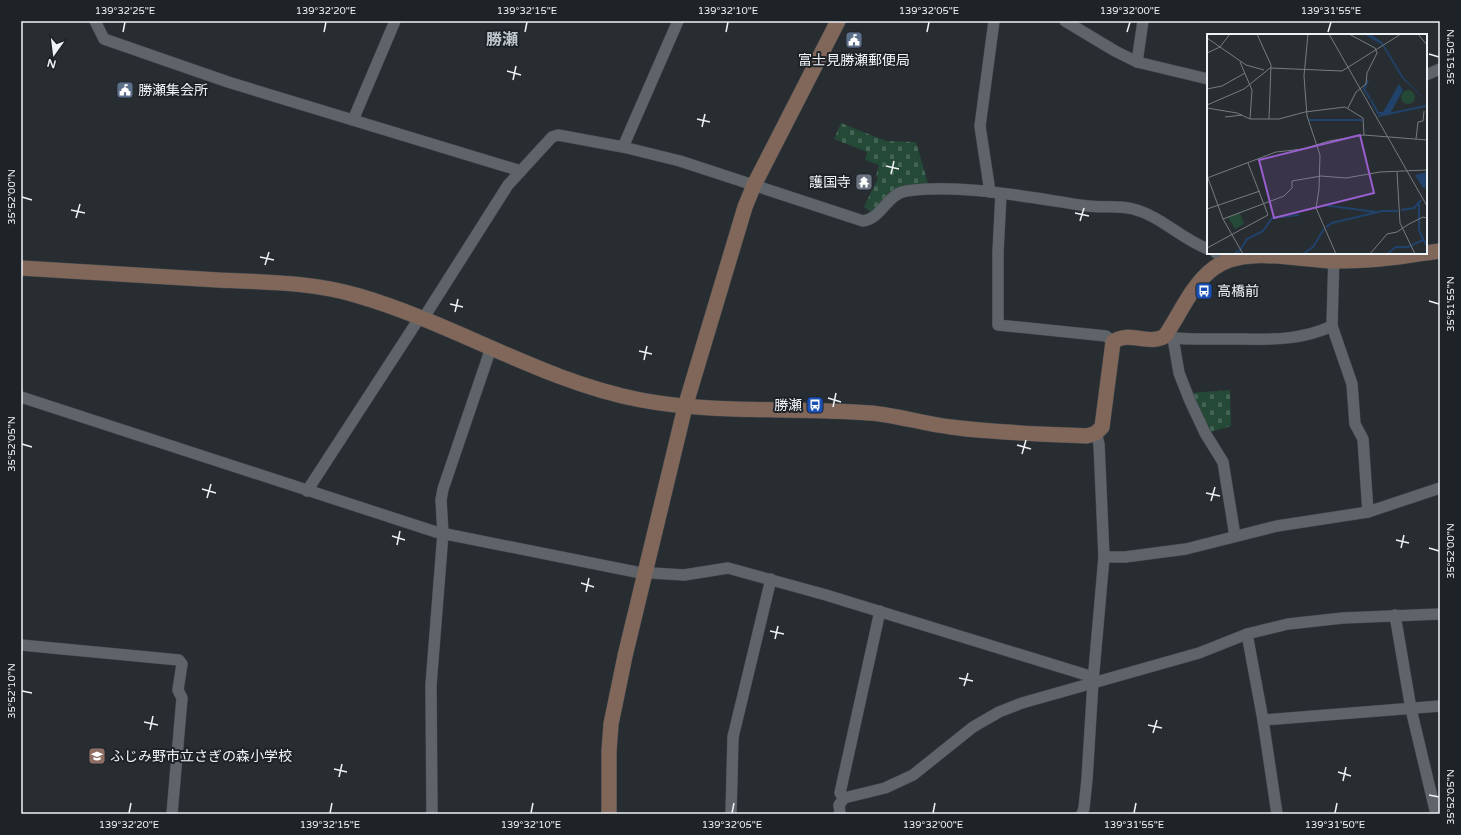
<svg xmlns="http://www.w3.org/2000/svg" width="1461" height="835" viewBox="0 0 1461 835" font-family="'Varela Round','Noto Sans JP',sans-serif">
<defs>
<pattern id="cemetery-stones" width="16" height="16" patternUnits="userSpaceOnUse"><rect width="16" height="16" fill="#244937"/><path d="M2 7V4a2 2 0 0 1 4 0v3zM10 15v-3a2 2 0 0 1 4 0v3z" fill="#446455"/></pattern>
</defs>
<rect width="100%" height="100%" fill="#282d32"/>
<g fill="url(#cemetery-stones)">
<polygon points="841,123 886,141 916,142 929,187 899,189 873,213 864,207 878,178 876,176 879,165 865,160 867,152 834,139"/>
<polygon points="1230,390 1231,426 1207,433 1190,393"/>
</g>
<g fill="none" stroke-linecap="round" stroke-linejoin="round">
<g stroke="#464b4f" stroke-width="12">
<g id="street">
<polyline points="95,21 104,39 228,82 521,171"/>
<polyline points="1065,21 1115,51 1137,62 1208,79"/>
<polyline points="1137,62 1143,21"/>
<polyline points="1426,75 1440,69"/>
<polyline points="353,120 395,21"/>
<polyline points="623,147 678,21"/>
<polyline points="990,192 980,126 994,21"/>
<polyline points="1001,194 998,252 998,325 1106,336 1113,342"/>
<polyline points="1216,253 1227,261"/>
<polyline points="1334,253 1332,326 1352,384 1355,424 1363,439 1368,512"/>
<path d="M423,319l85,-134 44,-48 6,-2 65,12 57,14 183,60c18,-2 24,-27 43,-30 58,-8 124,7 182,15 15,2 30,-1 45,3 28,7 48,30 75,40"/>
<path d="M1166,337c21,3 42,2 62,2 36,0 70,3 104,-13"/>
<polyline points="1173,338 1179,373 1190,401 1205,433 1223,462 1235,536"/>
<polyline points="21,397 436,532 636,572 684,575 728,568 826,595 1093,677"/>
<polyline points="307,491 420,317"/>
<polyline points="1104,557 1125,557 1186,549 1277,526 1368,512 1440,488"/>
<polyline points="1395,615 1411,709 1436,814"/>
<polyline points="1247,634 1263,720"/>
<polyline points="21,645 179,660 182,664 178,690 182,698 172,814"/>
<polyline points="844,798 885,788 913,775 973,727 999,712 1022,703 1199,653 1247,634 1288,624 1343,618 1440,614"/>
<polyline points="432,814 431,685 443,533 441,500 443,489 491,348"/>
<polyline points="731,814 733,737 771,579"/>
<polyline points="840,814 839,805 844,798 840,793 880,611"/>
<polyline points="1082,814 1084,808 1087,779 1093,682 1104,557 1099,444 1096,433"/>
<polyline points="1277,814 1263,720 1440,706"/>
</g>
</g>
<g stroke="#464b4f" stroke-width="16">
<g id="secondary">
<polyline points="1426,253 1440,251"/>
<path d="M21,268c66,4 131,8 197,12 46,2 96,2 141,16 96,28 183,85 282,104 73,14 153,7 229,13 27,2 54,11 81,14 45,6 91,7 136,9l9,-3 6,-6 11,-85c15,-12 36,4 52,-6 15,-22 27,-52 49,-68 31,-23 87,-7 123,-7 29,0 58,-3 87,-8"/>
<polyline points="609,814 609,751 611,724 625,656 685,407 745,207 754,185 838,21"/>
</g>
</g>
<use href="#street" stroke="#5e646a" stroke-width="11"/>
<use href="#secondary" stroke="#81675a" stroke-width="15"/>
</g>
<path fill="none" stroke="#eff3f6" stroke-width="1.5" d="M123,32l2,-10M324,32l2,-10M525,32l2,-10M726,32l2,-10M927,32l2,-10M1127,32l3,-10M1328,32l3,-10M1429,54l10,3M507,71l14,4M513,80l3,-14M697,119l13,3M702,127l3,-13M886,166l13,3M891,174l3,-13M22,197l10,3M71,210l14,3M1075,213l14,3M76,218l4,-14M1080,221l4,-13M260,257l14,3M265,265l4,-13M1429,301l10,3M450,304l13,3M455,312l3,-13M639,351l13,3M644,360l3,-14M828,398l13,4M833,407l3,-14M22,444l10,3M1017,445l14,4M1022,454l4,-14M202,489l14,4M1206,493l14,3M207,498l4,-14M1211,501l4,-14M392,536l13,4M1396,540l13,3M397,545l3,-14M1401,548l3,-13M1429,548l10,3M581,583l13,4M586,592l3,-14M770,631l14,3M775,639l3,-13M959,678l14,3M964,686l4,-13M22,691l10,2M144,722l14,3M1148,725l14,3M150,730l3,-14M1153,733l4,-13M334,769l13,3M1338,772l13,4M339,777l3,-13M1343,781l3,-14M1429,795l10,2M129,813l2,-10M330,813l2,-10M531,813l2,-10M732,813l2,-10M933,813l2,-10M1134,813l2,-10M1335,813l2,-10"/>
<defs>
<g id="civic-square" transform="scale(0.9)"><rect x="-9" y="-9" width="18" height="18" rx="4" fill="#5c6f8a" stroke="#1e2328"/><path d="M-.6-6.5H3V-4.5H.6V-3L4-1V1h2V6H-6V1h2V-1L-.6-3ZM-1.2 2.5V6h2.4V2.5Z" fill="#fff"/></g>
<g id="temple-square" transform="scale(0.9)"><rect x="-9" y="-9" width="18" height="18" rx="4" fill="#6b7280" stroke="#1e2328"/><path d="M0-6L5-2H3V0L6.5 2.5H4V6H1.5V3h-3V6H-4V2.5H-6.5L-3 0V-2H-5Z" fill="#fff"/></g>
<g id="bus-square" transform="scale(0.9)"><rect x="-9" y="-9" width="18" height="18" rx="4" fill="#1a4fb4" stroke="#1e2328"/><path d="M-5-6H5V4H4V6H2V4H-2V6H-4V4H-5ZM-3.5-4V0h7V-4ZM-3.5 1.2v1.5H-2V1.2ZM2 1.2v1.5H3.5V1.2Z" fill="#fff"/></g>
<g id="school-square" transform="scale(0.9)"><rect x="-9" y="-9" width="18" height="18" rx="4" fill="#8d6e63" stroke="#1e2328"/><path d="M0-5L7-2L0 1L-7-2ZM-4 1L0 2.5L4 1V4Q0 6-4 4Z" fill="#fff"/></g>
</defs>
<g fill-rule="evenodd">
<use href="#civic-square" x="854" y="40"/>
<use href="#civic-square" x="125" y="90"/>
<use href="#temple-square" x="864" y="182"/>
<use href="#bus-square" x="1204" y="291"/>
<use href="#bus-square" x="815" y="405"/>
<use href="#school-square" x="97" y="756"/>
</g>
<g text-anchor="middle" stroke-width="4" stroke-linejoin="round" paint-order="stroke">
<g font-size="14" fill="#eff3f6" stroke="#1e2328" text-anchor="start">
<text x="854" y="65" text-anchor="middle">富士見勝瀬郵便局</text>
<text x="138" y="95">勝瀬集会所</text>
<text x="851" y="187" text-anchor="end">護国寺</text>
<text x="1217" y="296">高橋前</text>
<text x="802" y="410" text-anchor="end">勝瀬</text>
<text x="110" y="761">ふじみ野市立さぎの森小学校</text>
</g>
<g font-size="16" font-weight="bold" fill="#c0c7ce" stroke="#1e2328">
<text x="502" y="45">勝瀬</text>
</g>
</g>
<g transform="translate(1207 34)">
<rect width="220" height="220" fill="#282d32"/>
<path d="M194 63a7 7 0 1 1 14 0a7 7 0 1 1-14 0Z" fill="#244937"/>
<path d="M33,179l4,11 -9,5 -7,-12z" fill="#244937"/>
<path d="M157,0h6l12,8 22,36 23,24 -25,-24 -20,-33zM192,50l4,6 -12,22 -9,2zM220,138v15l-4,1 -8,-13z" fill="#21426a"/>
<path fill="none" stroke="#21426a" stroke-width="2" d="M161,46l-4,9 6,10M164,66l7,13h12M171,82l48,-10M102,86h53M212,170v26l7,15M116,171l53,7M194,176l13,-2 7,-8M119,193l6,-4 50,-12h16M27,220l6,-4 7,-11 16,-8 9,-13 27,-3M96,220l10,-7 11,-18M180,220l9,-7h12l15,-7"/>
<path fill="none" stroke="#787c80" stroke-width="1" d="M50,0l14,31 -2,54M101,0l-4,42 3,40 13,39 -1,34 -3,19 20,46M122,0l98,172M211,0l9,11M0,4l39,27 18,5M0,19l13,-6 10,-13M33,28l12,28 -2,29M0,55l15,-3 23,-13M0,71l37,-16 26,-21 72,3 59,-37M0,74l30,5 13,6h29l26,-7 40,-5 18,11 1,17M141,74l8,-16 10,-8 1,-11 10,-20 -2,-5 -26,-14M18,83l17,-2M209,105l2,-17 5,-1 1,-10M190,138l3,51 15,31M0,144l69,-26 27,-3 26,-8 35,-6 63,5M1,144l15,41 20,35M0,175l53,-18M16,185l61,-23 8,-8v-7l29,-5 25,2 34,-6 47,-2M0,214l61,-33 -20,-52M163,220l17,-20 10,-2 12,-8 14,-7 4,1"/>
<path fill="#985ecd" fill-opacity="0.15" stroke="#985ecd" stroke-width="2" d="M153,101l14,58 -100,25 -15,-58z"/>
<rect width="220" height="220" fill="none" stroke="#eff3f6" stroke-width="2"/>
</g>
<rect width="1461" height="835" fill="none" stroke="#1e2328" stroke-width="44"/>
<g transform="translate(54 54) rotate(194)" stroke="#1e2328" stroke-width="3" paint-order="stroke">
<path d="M0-3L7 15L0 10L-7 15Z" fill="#eff3f6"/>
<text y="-6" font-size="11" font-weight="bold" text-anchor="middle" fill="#eff3f6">N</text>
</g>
<rect x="22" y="22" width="1417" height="791" fill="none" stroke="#eff3f6" stroke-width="1.5"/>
<g font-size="10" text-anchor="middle" fill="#eff3f6">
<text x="125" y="14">139°32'25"E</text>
<text x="326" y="14">139°32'20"E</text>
<text x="527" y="14">139°32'15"E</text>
<text x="728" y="14">139°32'10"E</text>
<text x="929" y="14">139°32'05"E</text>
<text x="1130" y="14">139°32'00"E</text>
<text x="1331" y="14">139°31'55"E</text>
<text transform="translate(1450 57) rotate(-90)" y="4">35°51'50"N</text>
<text transform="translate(11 197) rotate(-90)" y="4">35°52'00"N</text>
<text transform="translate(1450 304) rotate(-90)" y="4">35°51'55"N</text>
<text transform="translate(11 444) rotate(-90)" y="4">35°52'05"N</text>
<text transform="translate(1450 551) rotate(-90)" y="4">35°52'00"N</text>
<text transform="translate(11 691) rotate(-90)" y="4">35°52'10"N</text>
<text transform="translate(1450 797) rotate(-90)" y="4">35°52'05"N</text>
<text x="129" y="828">139°32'20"E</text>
<text x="330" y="828">139°32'15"E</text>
<text x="531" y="828">139°32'10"E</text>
<text x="732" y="828">139°32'05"E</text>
<text x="933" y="828">139°32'00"E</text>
<text x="1134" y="828">139°31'55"E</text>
<text x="1335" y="828">139°31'50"E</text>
</g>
</svg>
